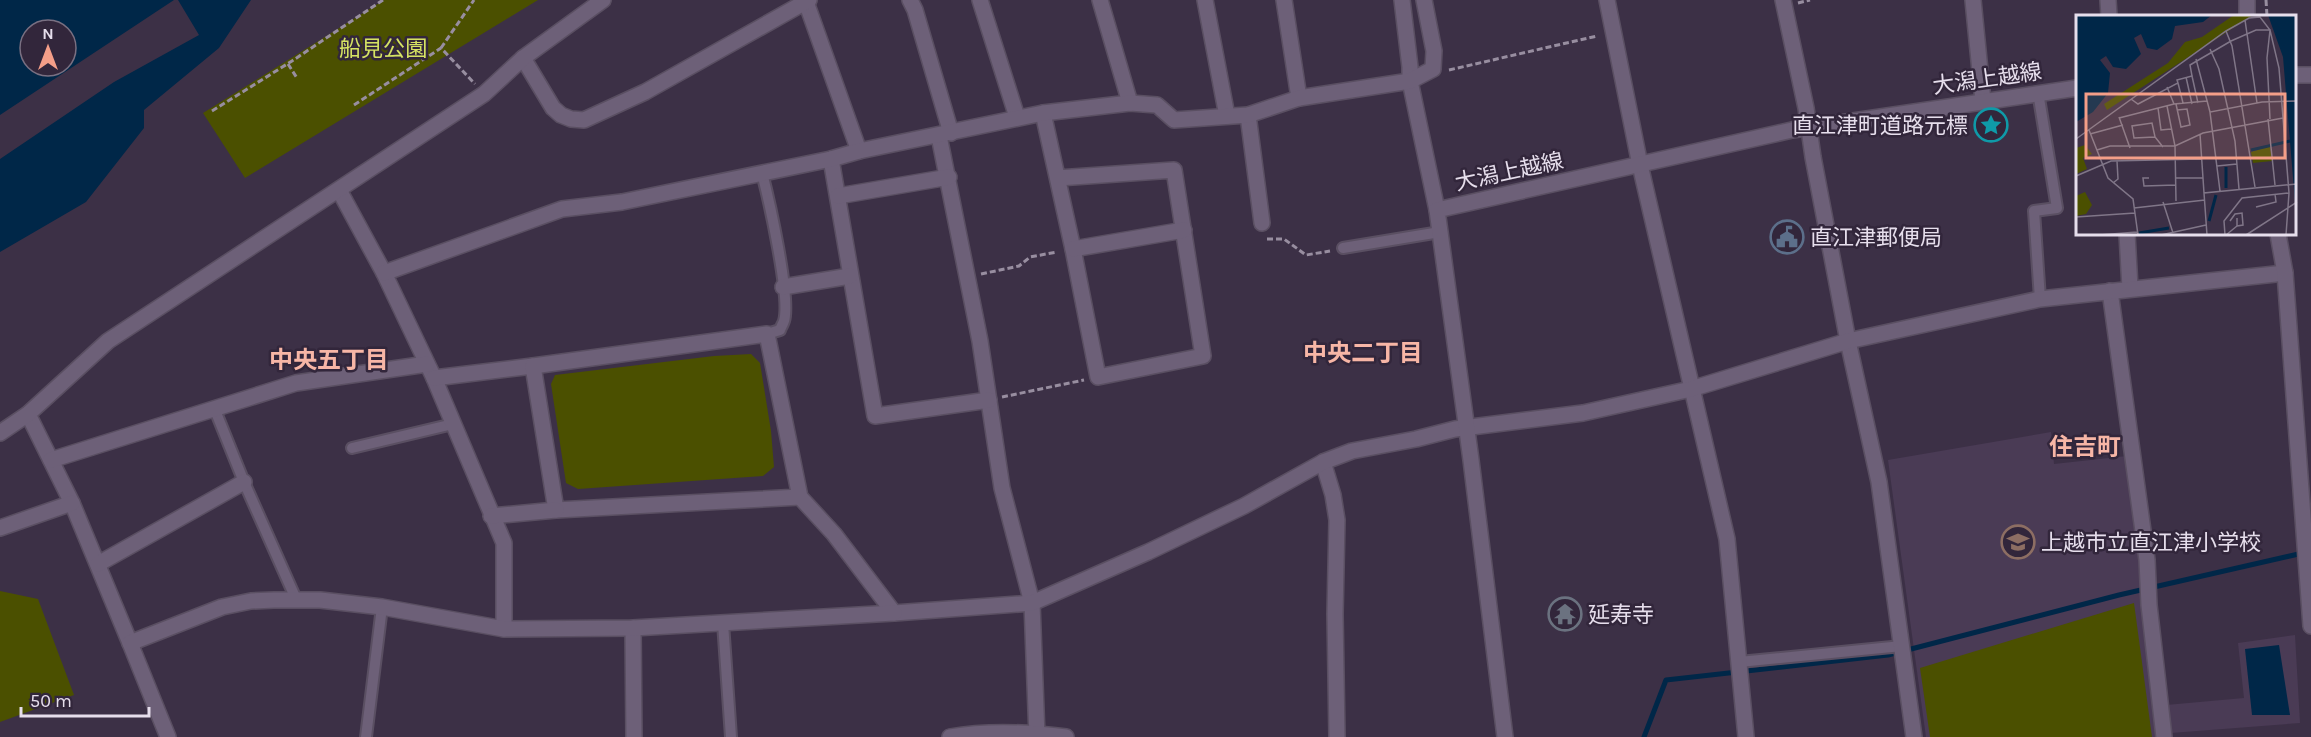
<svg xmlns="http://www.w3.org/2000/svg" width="2311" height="737" viewBox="0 0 2311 737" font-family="Karla,'Noto Sans JP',sans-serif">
<rect width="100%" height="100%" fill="#3c3046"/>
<polygon fill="#4a3b55" points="2051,432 2054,464 2127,456 2155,706 2244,698 2238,643 2295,635 2300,723 2158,734 2158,737 1926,737 1888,460"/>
<g fill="#4b5000">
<polygon points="384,0 538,0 245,178 203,113"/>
<polygon points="751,354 760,363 771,431 774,467 763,476 578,489 566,483 551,384 555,375 714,356"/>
<polygon points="0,591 38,599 74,695 0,722"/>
<polygon points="2134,603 2152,737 1930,737 1920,668"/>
</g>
<g fill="#002748" fill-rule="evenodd">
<path d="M0,0h251l-32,48 -75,62v18l-58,74 -86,50zM30,30h36v36h-36z"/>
<polygon points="2279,645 2290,715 2252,715 2245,649"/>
</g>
<polygon fill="#3c3046" points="174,0 178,0 199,35 114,82 0,159 0,115"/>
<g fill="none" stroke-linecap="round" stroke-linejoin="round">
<polyline stroke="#002748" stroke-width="5" points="1644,737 1666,680 1888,655 2119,595 2303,553"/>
<g stroke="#5a4f62" stroke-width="14">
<g id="lane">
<polyline points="2038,92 2057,208 2034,211 2040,299"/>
<path d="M762,173c7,27 29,125 22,148 0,1 -4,8 -4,9l-13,4"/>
<polyline points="1343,248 1440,232"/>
<polyline points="215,410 244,482 296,599"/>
<polyline points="352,448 453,424"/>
<polyline points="723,623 731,737"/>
<polyline points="1739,662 1902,646"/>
<polyline points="366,737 382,607"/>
</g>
</g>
<g stroke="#5a4f62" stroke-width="18">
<g id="street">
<polyline points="910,0 915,10 951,133"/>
<polyline points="980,0 1017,117"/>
<polyline points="1100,0 1130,103"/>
<polyline points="1205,0 1227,116"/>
<polyline points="1284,0 1299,98"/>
<polyline points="1402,0 1410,67 1410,81 1437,210"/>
<polyline points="1607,0 1640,165 1727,539 1746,737"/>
<polyline points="1783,0 1806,108 1813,157 1848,341 1879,482 1914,737"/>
<polyline points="2108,0 2109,16"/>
<polyline points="806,2 859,151"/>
<polyline points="523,58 553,108 561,115 571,119 584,120 645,92 809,0"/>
<polyline points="1043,113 1073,249 1098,377 1203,356 1174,170 1058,178"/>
<polyline points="1248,115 1262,223"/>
<polyline points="939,136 980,341 1002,488 1032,603 1037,737"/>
<polyline points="831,159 875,416 989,400"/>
<polyline points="339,190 384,273 434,378 504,543 504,629"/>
<polyline points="838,196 949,177"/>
<polyline points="2127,234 2130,288"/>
<polyline points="1073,249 1184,230"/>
<polyline points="384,273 562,209 622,202 831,159 859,151 1043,113 1130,103 1157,105 1174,120 1248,115 1299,98 1410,81 1433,69 1434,51 1424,0"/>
<polyline points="783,287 850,276"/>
<polyline points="2110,291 2147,560 2149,605 2164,737"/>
<polyline points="434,378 533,366"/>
<polyline points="28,414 72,503 130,643"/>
<polyline points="51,460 296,383 427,364"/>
<polyline points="1323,462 1333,495 1337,520 1335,614 1337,737"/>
<polyline points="800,497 556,510 533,366 767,334 800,497 834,534 894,613 1032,603 1148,552 1244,506 1323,462 1352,451 1416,439 1455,429 1583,413 1691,389 1848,341 2040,299 2285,273"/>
<polyline points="491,516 556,510"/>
<polyline points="0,528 72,503"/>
<polyline points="98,564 244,482"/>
<polyline points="633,628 634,737"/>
<path d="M950,737c39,-7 77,-5 116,0"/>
</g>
</g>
<g stroke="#5a4f62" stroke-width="18">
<g id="secondary">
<polyline points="1973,0 1983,101"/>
<polyline points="2247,16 2247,0"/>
<polyline points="2294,75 2311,75"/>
<polyline points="2278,234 2285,273 2311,626"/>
<polyline points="0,433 28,414 108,341 484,94 523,58 603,0"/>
<polyline points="168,737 130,643 222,607 251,601 274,600 320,600 382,607 504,629 633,628 894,613"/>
<polyline points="1505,737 1471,460 1437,210 1792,130 2077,88"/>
</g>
</g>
<g stroke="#988ea0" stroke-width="3" stroke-dasharray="6 3" stroke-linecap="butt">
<polyline points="2266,0 2267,16"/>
<polyline points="1798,3 1810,0"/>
<polyline points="441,48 474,0"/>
<polyline points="288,64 297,78"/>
<polyline points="1449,70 1597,36"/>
<polyline points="354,105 441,48 475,84"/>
<polyline points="212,111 292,61 383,0"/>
<polyline points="1267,239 1284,239 1306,255 1330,251"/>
<polyline points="981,274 1019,266 1030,257 1057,252"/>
<polyline points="1002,397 1084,380"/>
</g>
<use href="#lane" stroke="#6d6078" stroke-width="10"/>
<use href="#street" stroke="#6d6078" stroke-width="15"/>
<use href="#secondary" stroke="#6d6078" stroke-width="15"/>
</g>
<defs>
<g id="sight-ring" transform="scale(1.725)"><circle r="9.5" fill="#32263b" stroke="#0f9aa8" stroke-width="1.5"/><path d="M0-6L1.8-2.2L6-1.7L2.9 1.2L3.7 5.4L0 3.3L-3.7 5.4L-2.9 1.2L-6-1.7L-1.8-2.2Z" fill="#0f9aa8"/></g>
<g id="civic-ring" transform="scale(1.725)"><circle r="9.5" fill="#32263b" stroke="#5c6f8a" stroke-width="1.5"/><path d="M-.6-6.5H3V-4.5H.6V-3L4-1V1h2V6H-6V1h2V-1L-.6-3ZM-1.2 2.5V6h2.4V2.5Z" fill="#5c6f8a"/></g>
<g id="school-ring" transform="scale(1.725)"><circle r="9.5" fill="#32263b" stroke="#8d6e63" stroke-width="1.5"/><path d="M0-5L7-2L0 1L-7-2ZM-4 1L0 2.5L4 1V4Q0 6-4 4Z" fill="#8d6e63"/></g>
<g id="temple-ring" transform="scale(1.725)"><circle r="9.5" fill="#32263b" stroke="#6b7280" stroke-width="1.5"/><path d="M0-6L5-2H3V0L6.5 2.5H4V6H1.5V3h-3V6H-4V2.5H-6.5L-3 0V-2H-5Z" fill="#6b7280"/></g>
</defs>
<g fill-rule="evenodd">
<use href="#sight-ring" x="1991" y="125"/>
<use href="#civic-ring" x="1787" y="237"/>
<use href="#school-ring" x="2018" y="542"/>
<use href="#temple-ring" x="1565" y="614"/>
</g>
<g text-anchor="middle" stroke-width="5" stroke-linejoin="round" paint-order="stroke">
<g font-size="22" fill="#d6e363" stroke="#32263b">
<text x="383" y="56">船見公園</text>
</g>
<g font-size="22" fill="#e6deec" stroke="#32263b">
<text transform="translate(1987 78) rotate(-8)" y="8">大潟上越線</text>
<text transform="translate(1509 171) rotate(-12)" y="8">大潟上越線</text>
</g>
<g font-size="22" fill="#e6deec" stroke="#32263b" text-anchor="start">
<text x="1968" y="133" text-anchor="end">直江津町道路元標</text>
<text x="1810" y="245">直江津郵便局</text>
<text x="2041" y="550">上越市立直江津小学校</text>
<text x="1588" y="622">延寿寺</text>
</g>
<g font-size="24" font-weight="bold" fill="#f7b6a6" stroke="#32263b">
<text x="1363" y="361">中央二丁目</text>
<text x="329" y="368">中央五丁目</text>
<text x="2085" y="455">住吉町</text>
</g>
</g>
<g transform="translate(2076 15)">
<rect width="220" height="220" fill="#3c3046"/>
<path d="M158,0h19l-146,95 -3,-6 64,-41 17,-21 17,-5zM9,130l7,9 -9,4 4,11 -11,5v-26zM194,131l2,15 -19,2 -2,-11zM9,177l7,13 -6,9 -10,2v-20z" fill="#4b5000"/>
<path d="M0,0h136l-9,7 -28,4 -3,13 -15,11 -10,-2 -6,-14 -7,4 7,16 -15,15 -13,-2 -7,-11 -6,4 10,13 -2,20 -15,19 -17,10zM192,0h28v199l-13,-157z" fill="#002748"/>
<path fill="none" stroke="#002748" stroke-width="3" d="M175,135l39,-9M150,152v21M133,206l7,-26M63,218l30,-5"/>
<path fill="none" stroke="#807688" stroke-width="1.5" d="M169,5l12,83M150,16l6,15 23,141M134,34l9,20 16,72 4,48M120,44l14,53M116,61l6,27M110,62l6,27M102,68l5,20M91,72l7,17M55,84l7,5 40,-21 -1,-3 15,-4 -2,-11 41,-24 25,-11h14l-3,28 3,61M100,89l5,23 9,-2 -3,-16 -10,1M91,91l8,40 1,55M82,93l3,22 10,-1M43,102l11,31M43,103l55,-14 33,-3M192,104l7,66M13,115l19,48 25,21 5,36M14,119l33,-9M124,119l4,59M79,122l-21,1 -2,-12 20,-3 3,14 8,10M0,124l150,-108 23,-13 11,-1 10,13 9,38 10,125 -3,42M21,135l13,-4h65l28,-13 80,-15M141,151l20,-2M0,161l35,-15 90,-2M73,163h-6l1,8 32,-1M100,163h27M37,168l5,-4 -1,-18M144,176l-10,-79 52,-10 35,-1M87,187l10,31M180,192l20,-5 -1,-8M58,193l71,-8M0,202l59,-4M154,206l5,-7 7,-1 1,12 -6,1M23,220l38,-3M85,220l45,-10M131,220l-3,-42 93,-9M149,220l-1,-14 18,-23 47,-5M150,220l11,-9v-8M170,220l51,-33"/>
<path fill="#f49e88" fill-opacity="0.15" stroke="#f49e88" stroke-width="3" d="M10,79h199v64h-199z"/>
<rect width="220" height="220" fill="none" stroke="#e6deec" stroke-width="3"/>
</g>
<g transform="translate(48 48)"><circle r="28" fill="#32263b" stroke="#7a7082" stroke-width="1.5"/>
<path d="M0-4.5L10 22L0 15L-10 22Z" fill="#f49e88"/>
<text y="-9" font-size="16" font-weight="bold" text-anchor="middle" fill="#e6deec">N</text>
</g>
<path d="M21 707v9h128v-9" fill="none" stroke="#e6deec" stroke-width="3"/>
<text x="30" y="707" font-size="18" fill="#e6deec" stroke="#32263b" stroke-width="4.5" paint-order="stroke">50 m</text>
</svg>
